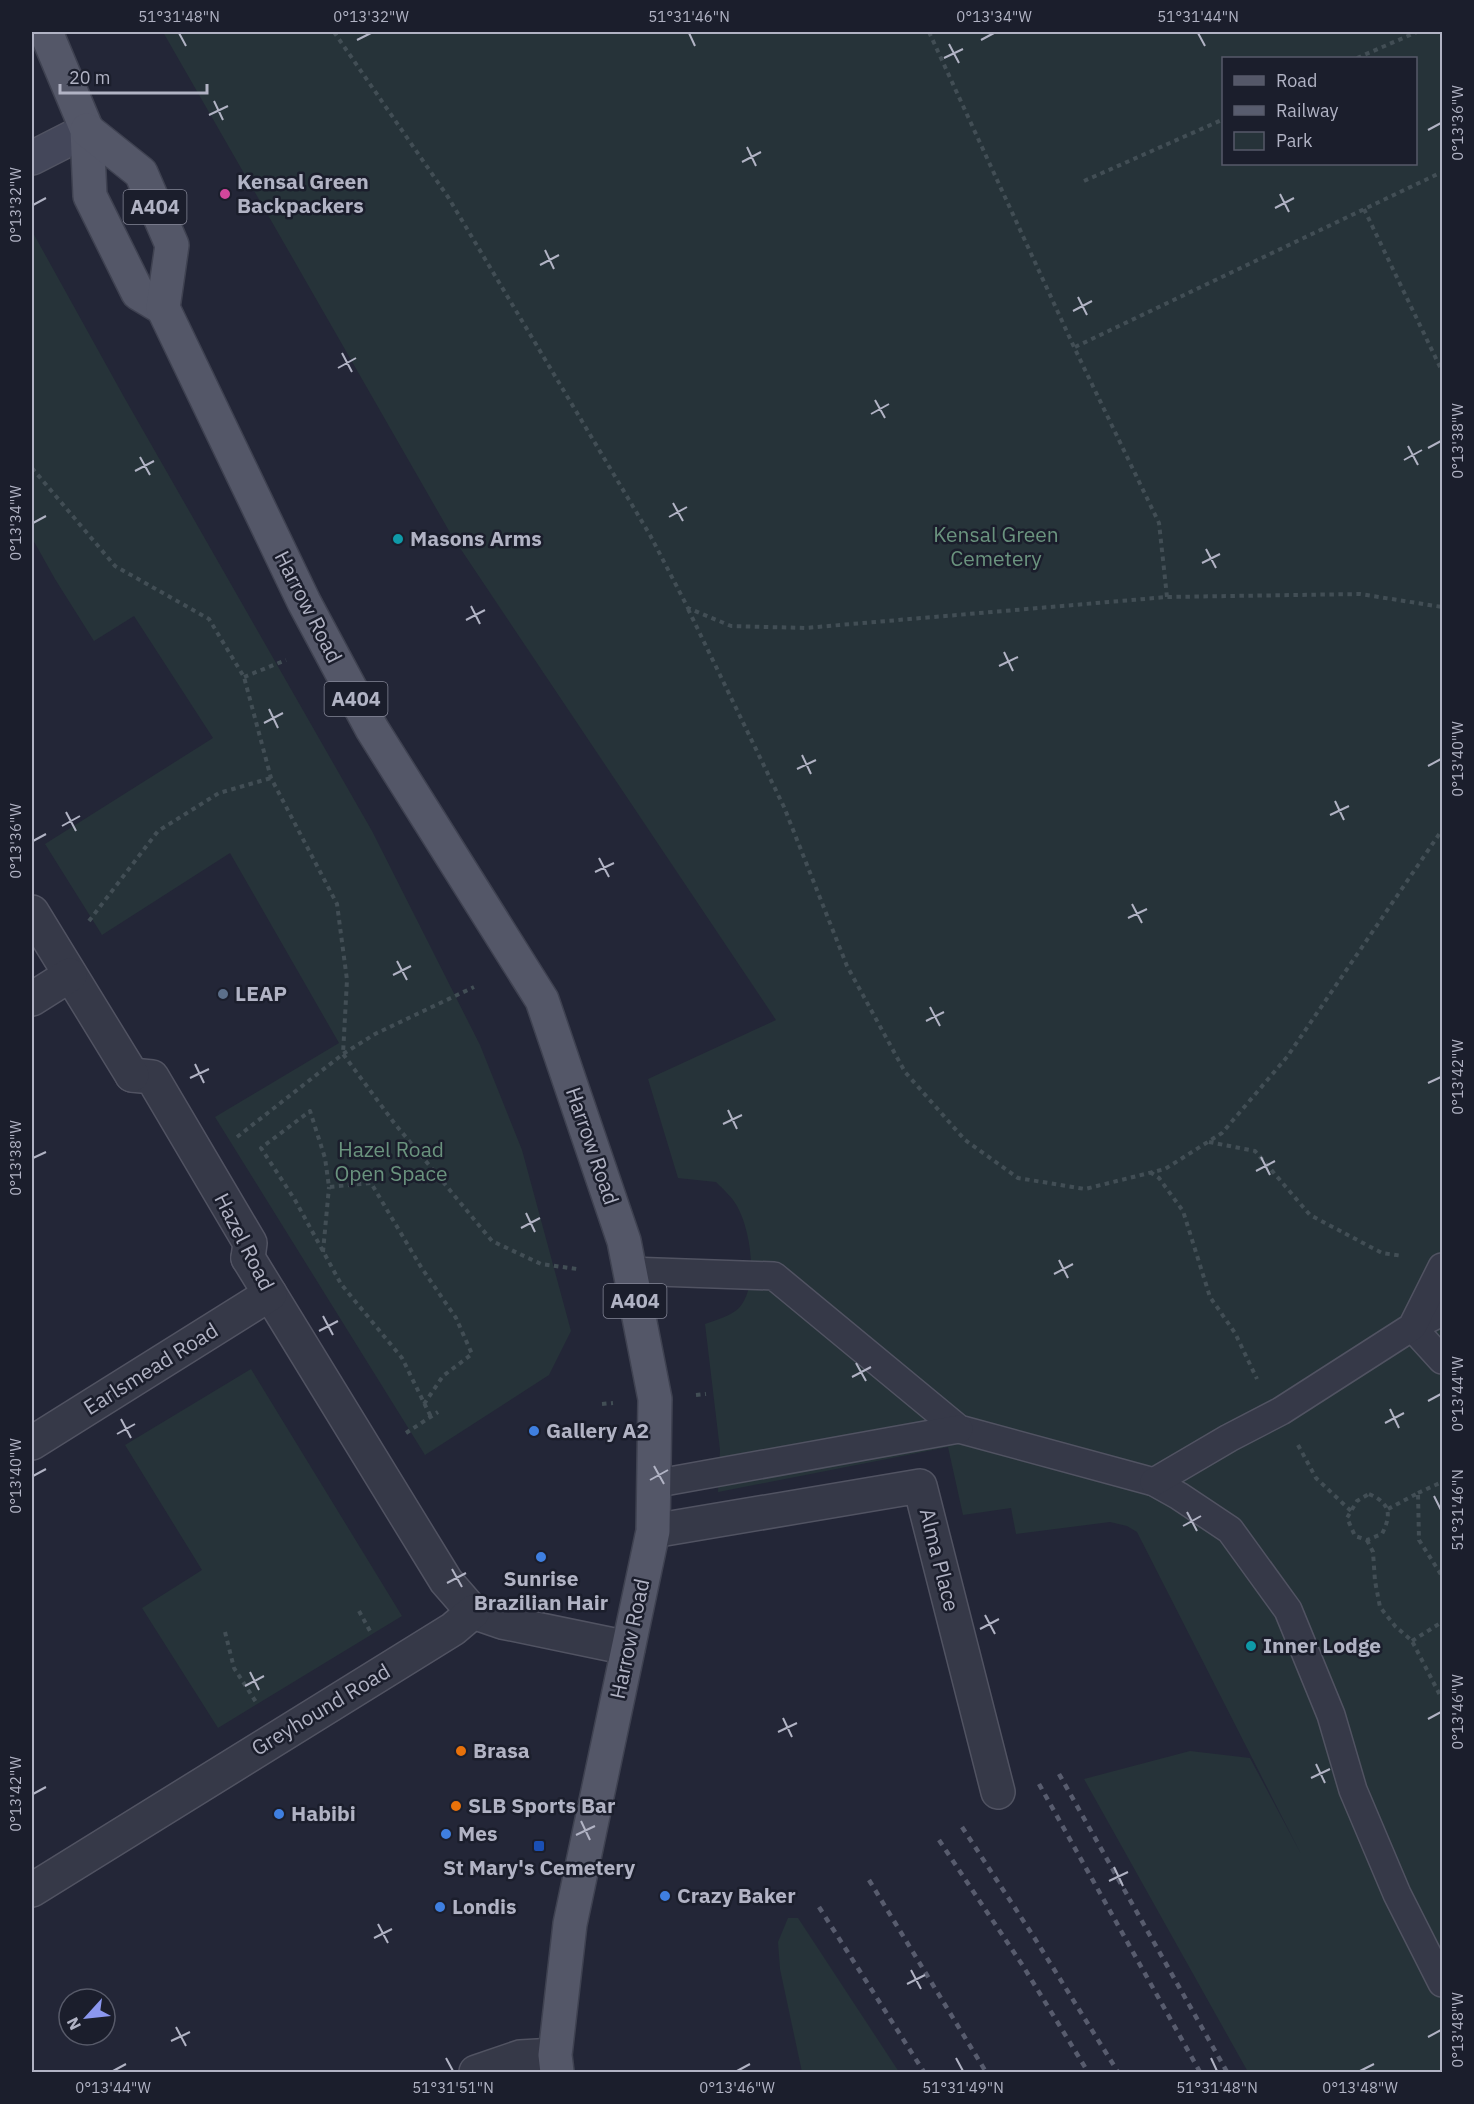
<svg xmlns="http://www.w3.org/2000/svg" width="1474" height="2104" viewBox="0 0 1474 2104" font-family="'IBM Plex Sans',sans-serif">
<rect width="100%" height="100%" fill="#232637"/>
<g fill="#263339" fill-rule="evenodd">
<path d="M163,32h1279v2040h-194l-164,-293 106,-28 60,7 51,96 -164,-322 -10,-6 -17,-4 -94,12 -5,-26 -48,7 -15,-68 -230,45 2,-42 -15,-126c11,-4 26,-8 34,-16 20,-22 12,-77 -2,-102 -5,-9 -13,-16 -21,-24l-38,-4 -30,-99 128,-59 -324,-484zM1224,58h192v106h-192z"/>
<polygon points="32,231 124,397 372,831 480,1045 522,1150 571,1331 549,1375 425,1455 215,1117 339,1043 230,853 102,935 45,844 213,738 134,616 94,641 55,579 32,538"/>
<polygon points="251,1369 402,1616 218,1728 142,1608 202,1570 125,1445"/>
<polygon points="788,1918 798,1918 899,2072 802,2072 780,1969 778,1942"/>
</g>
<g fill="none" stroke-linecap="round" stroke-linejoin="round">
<g stroke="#515362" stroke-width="30">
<g id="service">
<polyline points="629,1271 774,1276 959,1429 1154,1482 1179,1496 1230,1530 1288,1610 1331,1715 1353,1790 1397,1894 1442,1983"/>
<polyline points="1442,1312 1412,1327 1442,1360"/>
<polyline points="1154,1482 1229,1438 1281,1411 1412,1327 1442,1267"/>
<polyline points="653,1484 959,1429"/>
</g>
</g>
<g stroke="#515362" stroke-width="36">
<polyline id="pedestrian" points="132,1075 152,1077 250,1243 248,1258"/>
</g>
<g stroke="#515362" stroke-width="36">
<g id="minor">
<polyline points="32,912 132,1075"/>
<polyline points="32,999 70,975"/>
<polyline points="248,1258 446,1581 473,1612 502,1622 628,1648"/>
<polyline points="32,1443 270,1294"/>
<polyline points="653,1531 920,1486 998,1792"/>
<polyline points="32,1890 453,1629 473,1612"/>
<polyline points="476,2072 520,2057 555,2055"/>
</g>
</g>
<g stroke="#515362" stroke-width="36">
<polyline id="secondary" points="32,158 87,130"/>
</g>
<g stroke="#3f4251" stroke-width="36">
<g id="primary">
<polyline points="46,32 87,130 90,196 138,293 163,308"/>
<polyline points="87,130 141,173 172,245 163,308 304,602 372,729 542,1000 624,1241 655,1399 653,1531 570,1924 555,2055 557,2072"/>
</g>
</g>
<g stroke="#424e55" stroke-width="4" stroke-dasharray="4.5 4.5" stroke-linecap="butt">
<polyline points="334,32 448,197 650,535 688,608 731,626 805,628 1167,597 1360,594 1442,607"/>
<polyline points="929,32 1074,347 1159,523 1167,597"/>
<polyline points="1357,58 1417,32"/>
<polyline points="1084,181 1224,119"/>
<polyline points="1364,209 1442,371"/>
<polyline points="1075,347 1442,172"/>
<polyline points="32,468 115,566 209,619 244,677 271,778 337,904 347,980 343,1054 395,1124 492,1241 541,1264 577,1269"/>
<polyline points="688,609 784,807 847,966 905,1072 965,1140 1018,1178 1085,1189 1165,1169 1222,1133 1287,1057 1442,830"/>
<polyline points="244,677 286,660"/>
<polyline points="89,921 158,831 219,793 271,778"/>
<polyline points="237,1137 343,1054 375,1034 474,987"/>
<polyline points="1209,1142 1255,1151 1310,1215 1382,1253 1403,1256"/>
<polyline points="1150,1172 1159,1178 1183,1211 1210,1297 1235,1333 1257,1379"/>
<polyline points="323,1252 329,1187"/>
<polyline points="696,1395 706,1394"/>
<polyline points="424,1404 443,1376 472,1354 456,1318 421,1267 371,1183 329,1187 325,1158 310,1111 261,1148 295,1200 341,1284 402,1358 431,1417"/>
<polyline points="602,1404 613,1403"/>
<polyline points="406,1433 438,1412"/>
<polyline points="1298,1445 1316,1478 1351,1511"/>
<polyline points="1418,1493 1442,1482"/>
<path d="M1369,1494c21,9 23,20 13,40l-15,6 -12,-4 -8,-18 10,-17z"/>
<polyline points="1388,1509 1418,1493 1419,1540 1442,1576"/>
<polyline points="1367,1540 1373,1552 1375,1581 1380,1607 1395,1626 1412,1641 1442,1699"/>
<polyline points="359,1611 370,1631"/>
<polyline points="225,1632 234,1668 256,1702"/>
<polyline points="1412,1641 1442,1622"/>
</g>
<use href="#service" stroke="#363948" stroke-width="27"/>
<use href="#pedestrian" stroke="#363948" stroke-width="33"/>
<use href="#minor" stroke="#363948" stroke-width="33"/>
<use href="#secondary" stroke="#44475a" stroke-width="33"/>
<use href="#primary" stroke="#545768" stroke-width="33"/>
<g stroke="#585c6e" stroke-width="4.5" stroke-dasharray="6 6" stroke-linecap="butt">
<polyline points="1059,1774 1227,2072"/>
<polyline points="1039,1784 1200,2072"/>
<polyline points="962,1827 1032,1934 1118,2072"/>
<polyline points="939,1840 1023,1966 1088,2072"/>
<polyline points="869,1880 986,2072"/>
<polyline points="819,1907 924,2072"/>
</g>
</g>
<path fill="none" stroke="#b1b3c4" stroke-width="2" d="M179,33l7,13M689,33l6,13M1198,33l7,13M357,40l14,-7M981,40l13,-7M949,44l10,19M944,58l19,-9M214,101l9,19M209,115l19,-9M1428,130l13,-7M747,147l9,19M742,162l19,-10M1280,194l9,18M33,205l13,-7M1275,208l19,-10M545,250l9,19M540,265l19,-10M1078,297l9,18M1073,311l19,-10M342,353l10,19M338,368l18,-10M875,400l10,18M871,414l18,-10M1408,446l10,19M1428,448l13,-7M140,457l10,18M1404,460l18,-10M135,471l19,-10M673,503l10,18M669,517l18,-10M33,523l13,-7M1206,549l10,19M1202,563l18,-9M471,606l9,18M466,620l19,-10M1004,652l9,19M999,666l19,-9M269,709l9,19M264,723l19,-10M802,755l9,19M1428,766l13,-7M797,769l19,-9M1335,801l9,19M66,812l10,19M1330,815l19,-9M62,826l18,-10M33,841l13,-7M599,858l10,19M595,872l19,-9M1132,904l10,19M1128,918l19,-9M397,961l10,19M393,975l18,-9M930,1007l10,19M926,1021l18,-9M195,1064l9,19M190,1078l19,-9M1428,1083l13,-6M728,1110l9,19M723,1124l19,-9M1261,1157l9,18M33,1158l13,-6M1256,1171l19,-10M526,1213l9,19M521,1228l19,-10M1059,1260l9,18M1054,1274l19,-10M323,1316l10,19M319,1331l19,-10M856,1363l10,18M852,1377l19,-10M1428,1401l13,-7M1390,1409l9,19M121,1419l10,19M1385,1423l19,-10M117,1434l18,-10M654,1466l10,18M33,1476l13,-7M650,1480l18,-10M1434,1496l7,14M1187,1512l10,19M1183,1526l18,-10M452,1569l10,18M447,1583l19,-10M985,1615l10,19M980,1629l19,-10M250,1672l9,18M245,1686l19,-10M783,1718l9,19M1428,1719l13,-7M778,1732l19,-9M1316,1764l9,19M1311,1778l19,-9M33,1794l13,-7M581,1821l9,19M576,1835l19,-9M1114,1867l9,19M1109,1881l19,-9M378,1924l10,19M374,1938l18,-9M911,1970l10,19M907,1984l18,-9M176,2027l10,19M1428,2037l13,-7M171,2041l19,-9M446,2058l7,13M956,2058l7,13M1211,2058l6,13M113,2071l13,-7M737,2071l13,-7M1360,2071l14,-7"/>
<circle fill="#d1479c" stroke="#1b1e2c" stroke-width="2" cx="225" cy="194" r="6"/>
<g fill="#0f9aa8" stroke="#1b1e2c" stroke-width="2">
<circle cx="398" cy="539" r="6"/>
<circle cx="1251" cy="1646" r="6"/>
</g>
<circle fill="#5c6f8a" stroke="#1b1e2c" stroke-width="2" cx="223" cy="994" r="6"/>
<g fill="#3f7fe0" stroke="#1b1e2c" stroke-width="2">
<circle cx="534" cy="1431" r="6"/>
<circle cx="541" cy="1557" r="6"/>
<circle cx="279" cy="1814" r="6"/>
<circle cx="446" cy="1834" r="6"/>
<circle cx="665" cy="1896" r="6"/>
<circle cx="440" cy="1907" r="6"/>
</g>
<g fill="#e8710a" stroke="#1b1e2c" stroke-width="2">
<circle cx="461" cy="1751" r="6"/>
<circle cx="456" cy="1806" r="6"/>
</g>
<rect fill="#1a4fb4" stroke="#1b1e2c" stroke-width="2" x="533" y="1840" width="12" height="12" rx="3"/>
<g text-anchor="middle" stroke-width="5" stroke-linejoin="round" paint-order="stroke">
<g fill="#1b1e2c" stroke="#848696" stroke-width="1.5">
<rect x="123.5" y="190" width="63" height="34" rx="4.5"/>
<rect x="324.5" y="682" width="63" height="34" rx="4.5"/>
<rect x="603.5" y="1284" width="63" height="34" rx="4.5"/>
</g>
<g font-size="20" font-weight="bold" fill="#b1b3c4">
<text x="155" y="214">A404</text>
<text x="356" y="706">A404</text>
<text x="635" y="1308">A404</text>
</g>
<g font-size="21" font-weight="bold" fill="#b1b3c4" stroke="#1b1e2c" text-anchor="start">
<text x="237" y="189">Kensal Green<tspan x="237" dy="24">Backpackers</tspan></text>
<text x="410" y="546">Masons Arms</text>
<text x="235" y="1001">LEAP</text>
<text x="546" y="1438">Gallery A2</text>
<text x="541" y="1586" text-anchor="middle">Sunrise<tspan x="541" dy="24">Brazilian Hair</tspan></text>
<text x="1263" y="1653">Inner Lodge</text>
<text x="473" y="1758">Brasa</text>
<text x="468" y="1813">SLB Sports Bar</text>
<text x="291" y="1821">Habibi</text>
<text x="458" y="1841">Mes</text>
<text x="539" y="1875" text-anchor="middle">St Mary's Cemetery</text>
<text x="677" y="1903">Crazy Baker</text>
<text x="452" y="1914">Londis</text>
</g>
<g font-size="21" fill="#6a937e" stroke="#1b1e2c">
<text x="996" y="542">Kensal Green<tspan x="996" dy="24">Cemetery</tspan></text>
<text x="391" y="1157">Hazel Road<tspan x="391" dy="24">Open Space</tspan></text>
</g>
<g font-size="21" fill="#b1b3c4" stroke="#1b1e2c">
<text transform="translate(308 607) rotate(63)" y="7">Harrow Road</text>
<text transform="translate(592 1146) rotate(71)" y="7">Harrow Road</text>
<text transform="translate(244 1242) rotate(63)" y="7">Hazel Road</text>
<text transform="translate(151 1369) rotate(-32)" y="7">Earlsmead Road</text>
<text transform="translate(939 1560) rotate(76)" y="7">Alma Place</text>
<text transform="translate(630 1639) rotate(-78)" y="7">Harrow Road</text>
<text transform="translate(321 1710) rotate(-31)" y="7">Greyhound Road</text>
</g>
</g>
<rect width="1474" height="2104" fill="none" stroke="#1b1e2c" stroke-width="66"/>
<rect x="1222" y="57" width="195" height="108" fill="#1b1e2c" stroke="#575a69" stroke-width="1.5"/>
<rect x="1234" y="76" width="30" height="9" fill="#545768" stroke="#575a69" stroke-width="1.5"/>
<text x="1276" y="87" font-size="18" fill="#b1b3c4">Road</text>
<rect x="1234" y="106" width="30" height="9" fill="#585c6e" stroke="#575a69" stroke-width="1.5"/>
<text x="1276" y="117" font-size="18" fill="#b1b3c4">Railway</text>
<rect x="1234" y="132" width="30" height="18" fill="#263339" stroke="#575a69" stroke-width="1.5"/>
<text x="1276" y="147" font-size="18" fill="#b1b3c4">Park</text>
<g transform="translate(87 2017) rotate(243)"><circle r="28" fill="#1b1e2c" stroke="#575a69" stroke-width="1.5"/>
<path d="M0-4.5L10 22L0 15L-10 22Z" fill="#8b97ef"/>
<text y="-9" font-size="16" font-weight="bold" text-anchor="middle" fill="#b1b3c4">N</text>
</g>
<path d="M60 84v9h147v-9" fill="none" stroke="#b1b3c4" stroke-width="3"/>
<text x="69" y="84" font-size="18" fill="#b1b3c4" stroke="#1b1e2c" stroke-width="4.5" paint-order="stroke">20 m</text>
<rect x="33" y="33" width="1408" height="2038" fill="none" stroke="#b1b3c4" stroke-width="2"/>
<g font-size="15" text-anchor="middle" fill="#b1b3c4">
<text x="179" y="22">51°31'48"N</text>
<text x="371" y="22">0°13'32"W</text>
<text x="689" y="22">51°31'46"N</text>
<text x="994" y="22">0°13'34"W</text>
<text x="1198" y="22">51°31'44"N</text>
<text transform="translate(1458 123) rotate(-90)" y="5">0°13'36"W</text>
<text transform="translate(16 205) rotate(-90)" y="5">0°13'32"W</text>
<text transform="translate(1458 441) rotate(-90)" y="5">0°13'38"W</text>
<text transform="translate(16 523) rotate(-90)" y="5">0°13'34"W</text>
<text transform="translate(1458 759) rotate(-90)" y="5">0°13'40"W</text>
<text transform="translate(16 841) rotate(-90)" y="5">0°13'36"W</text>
<text transform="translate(1458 1077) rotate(-90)" y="5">0°13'42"W</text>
<text transform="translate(16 1158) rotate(-90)" y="5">0°13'38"W</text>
<text transform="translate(1458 1394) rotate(-90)" y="5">0°13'44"W</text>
<text transform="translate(16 1476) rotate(-90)" y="5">0°13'40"W</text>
<text transform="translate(1458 1510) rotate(-90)" y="5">51°31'46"N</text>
<text transform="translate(1458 1712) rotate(-90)" y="5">0°13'46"W</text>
<text transform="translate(16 1794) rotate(-90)" y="5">0°13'42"W</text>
<text transform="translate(1458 2030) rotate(-90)" y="5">0°13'48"W</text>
<text x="113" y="2093">0°13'44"W</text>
<text x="453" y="2093">51°31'51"N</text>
<text x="737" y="2093">0°13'46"W</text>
<text x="963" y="2093">51°31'49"N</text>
<text x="1217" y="2093">51°31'48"N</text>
<text x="1360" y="2093">0°13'48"W</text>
</g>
</svg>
